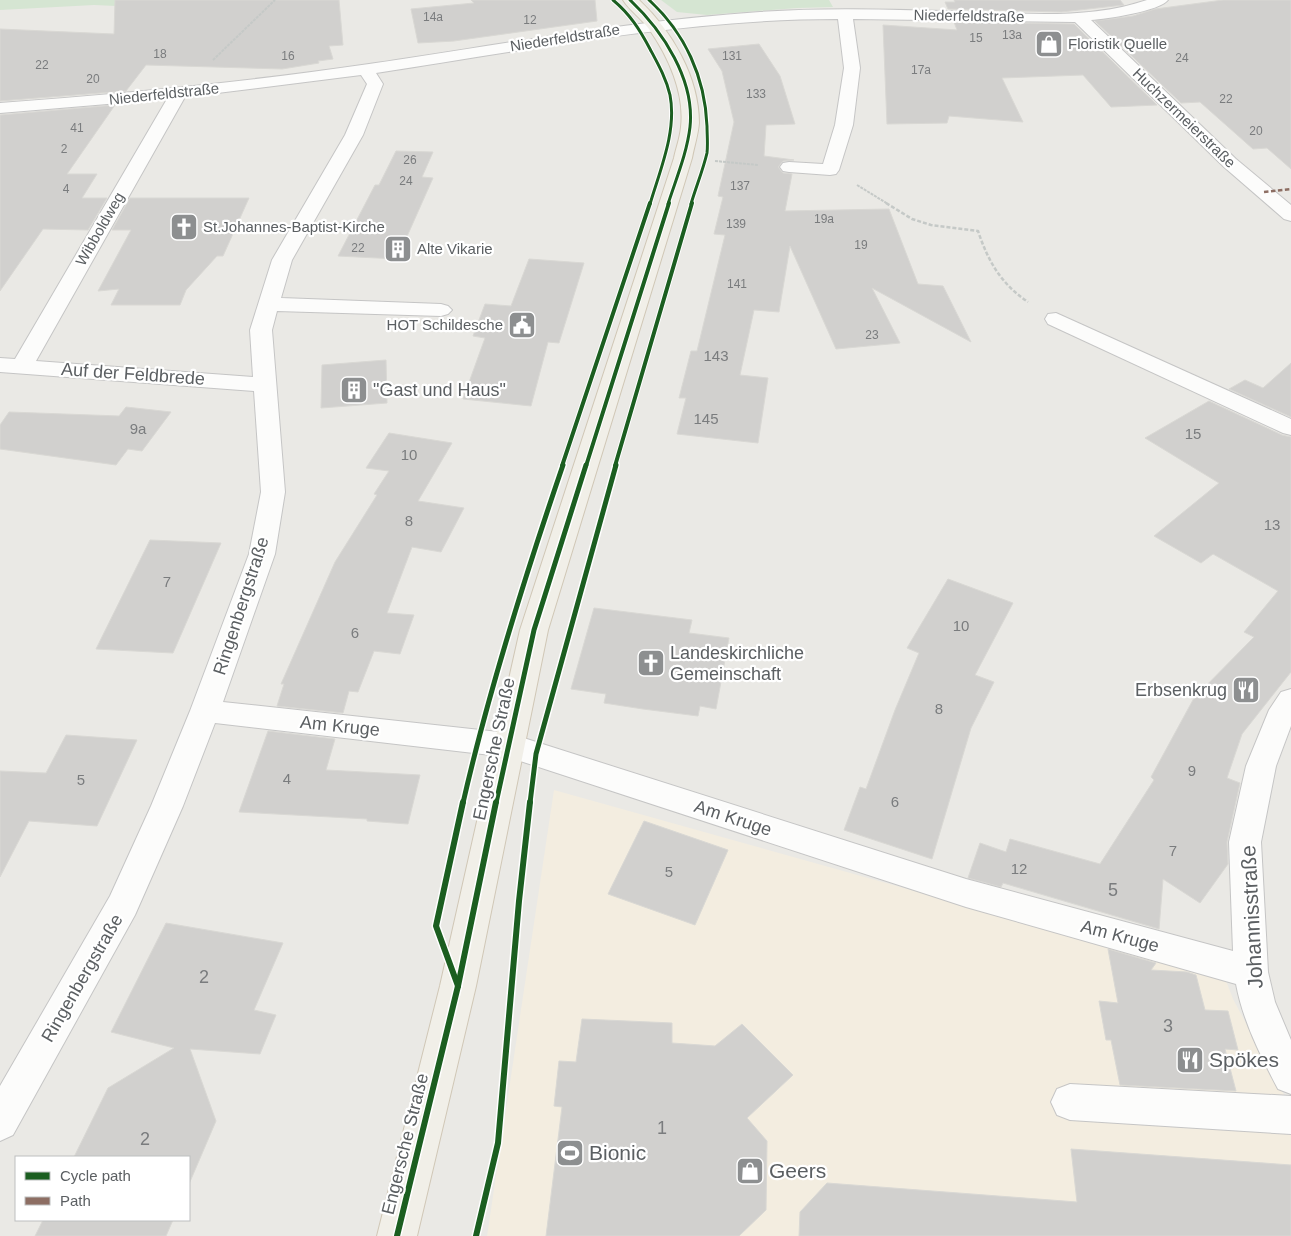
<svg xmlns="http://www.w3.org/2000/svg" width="1291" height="1236" viewBox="0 0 1291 1236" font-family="Arial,sans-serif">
<rect width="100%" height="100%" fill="#eae9e5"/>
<polygon fill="#f3ede0" points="554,790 1225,978 1233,999 1291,1108 1291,1236 487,1236"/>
<g fill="#d5e5d2">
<polygon points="0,0 146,0 138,7 94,5 0,10"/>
<polygon points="661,0 829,0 833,7 797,8 707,15 677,12"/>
</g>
<g fill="#d1d0ce" stroke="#d9d8d4">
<polygon points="115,0 339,0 343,45 329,46 333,59 318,61 319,63 282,69 146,65 126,91 0,101 0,29 114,34"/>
<polygon points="471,0 595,0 597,21 454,41 418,43 411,9 474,3"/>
<polygon points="954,0 1120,0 1124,5 1061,12 948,9 945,2 955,2"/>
<polygon points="1223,0 1291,0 1291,169 1267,148 1253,149 1200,102 1181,103 1095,21 1133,16 1155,9"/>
<polygon points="954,22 1074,24 1157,105 1111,107 1083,75 1002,78 1023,122 949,116 947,123 887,124 883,25 957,30"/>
<polygon points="759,44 780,76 795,124 766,125 764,156 794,160 783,161 778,167 783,173 792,174 785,211 889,209 918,284 943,286 971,342 872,288 900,343 836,349 790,246 779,312 754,310 740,375 768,378 758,443 677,434 686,398 679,398 691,351 697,351 725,235 714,234 723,197 718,196 734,122 722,71 708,49"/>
<polygon points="115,105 67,174 97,174 82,198 107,198 88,230 43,229 0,291 0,115"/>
<polygon points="396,151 433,152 422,177 433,178 397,259 338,256 375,185 379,185"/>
<polygon points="130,198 249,198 223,256 217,256 186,290 180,305 111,305 119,289 98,291 131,230 112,230"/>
<polygon points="529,259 584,263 559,343 548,342 531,406 463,399 485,338 473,336 485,304 511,306"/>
<polygon points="386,360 387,403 321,408 322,365"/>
<polygon points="1291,363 1291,417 1229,389 1245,380 1263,388"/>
<polygon points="1209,401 1282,435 1291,437 1291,672 1242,734 1227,778 1240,783 1227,842 1228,864 1200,903 1163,879 1159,929 1003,883 1001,887 968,878 980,843 1006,852 1010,839 1100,864 1154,780 1151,777 1194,698 1254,637 1244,632 1278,591 1213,554 1201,563 1154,536 1219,483 1145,438"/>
<polygon points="126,407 171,412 142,451 128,449 116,465 0,449 0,425 9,412 119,416"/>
<polygon points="389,433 452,443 418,501 464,508 441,552 412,547 387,613 414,615 400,654 374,651 358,692 349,691 343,713 277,706 284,684 281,684 335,562 377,495 374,494 389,471 366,468"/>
<polygon points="150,540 221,543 173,653 96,649"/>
<polygon points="948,579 1013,603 975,675 994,682 971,728 932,859 844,830 860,787 866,789 895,710 919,653 907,648"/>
<polygon points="594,608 692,620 689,633 729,638 716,709 700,706 698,716 643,709 604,703 606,694 571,689"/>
<polygon points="268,731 335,739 326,770 420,775 408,824 367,821 367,819 239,812"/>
<polygon points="66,735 137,740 97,826 29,821 0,877 0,771 46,773"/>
<polygon points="644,821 728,850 695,925 608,894"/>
<polygon points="166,923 283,943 254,1010 276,1015 260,1054 190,1049 216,1121 189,1184 189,1157 74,1157 108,1088 174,1048 111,1032"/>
<polygon points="1108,949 1156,963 1151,970 1187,972 1196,975 1205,1010 1228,1011 1238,1050 1225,1049 1236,1091 1120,1085 1111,1040 1106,1040 1099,1001 1118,1003"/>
<polygon points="582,1019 672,1023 672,1043 715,1046 742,1024 793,1075 747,1118 767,1141 766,1210 739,1236 546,1236 562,1107 554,1106 559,1061 576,1062"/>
<polygon points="1071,1149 1291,1165 1291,1236 799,1236 800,1212 827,1183 1077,1202"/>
<polygon points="43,1220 173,1220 166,1236 35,1236"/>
</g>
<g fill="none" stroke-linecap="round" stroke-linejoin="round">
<g stroke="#c5c5c5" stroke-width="2">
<g id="minor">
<path d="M1147,0h21c-8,11 -62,19 -77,20l145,139 55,46v16l-7,-2 -60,-52 -149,-145 -222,-3 7,49 -7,57 -14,45 -3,4 -6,1 -41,-3 -6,-1 -3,-4 3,-4 6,-1 34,2 12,-39 9,-57 -6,-49c-156,0 -309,31 -462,54l7,11 -20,51 -71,125 -11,38 160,6 7,2 4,4 -4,4 -7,2 -164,-5 -5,19 13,162 -10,62 -52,148 285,31 458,146 267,72 -4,-109 17,-76 23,-56 12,-18 10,-3v37l-15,40 -15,76 7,130 7,30 16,38v54l-13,-5c-18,-34 -35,-68 -42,-105l-270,-77 -458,-150 -293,-34 -32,83 -48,109 -122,220 -13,6v-55l110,-190 41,-90 39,-95 59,-157 12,-62 -7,-101 -254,-19v-14l15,1 152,-260 -167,14v-10c123,-9 246,-21 369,-39 130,-19 259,-43 391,-52 71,-5 142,-2 214,0 57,2 118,7 173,-12zM361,75l6,9 -22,51 -73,125 -22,70 3,47 -217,-16 149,-264z"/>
<polygon points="1056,313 1291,419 1291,435 1283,433 1048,324 1045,319 1048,314"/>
<polygon points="1070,1084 1291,1096 1291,1134 1070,1120 1057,1115 1051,1102 1057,1089"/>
</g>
</g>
<g stroke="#d0c7b6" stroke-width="2">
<path id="major" d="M623,0h16c33,31 60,77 60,123 -1,12 -5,24 -7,35l-144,472 -72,356 -59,250h-40l63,-250 80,-356 154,-472c2,-10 6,-20 7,-31 4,-34 -13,-71 -32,-98 -8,-11 -19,-18 -26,-29z"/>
</g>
<g stroke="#c5c9c7" stroke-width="2" stroke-dasharray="3 1" stroke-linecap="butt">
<polyline points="213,60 275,0"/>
<polyline points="715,161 758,165"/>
<polyline points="857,185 888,204"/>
</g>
<path stroke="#c5c9c7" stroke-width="2.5" stroke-dasharray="4 2" stroke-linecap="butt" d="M886,203l26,16 19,6 47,6c10,30 23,53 50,71"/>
<use href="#minor" fill="#fcfcfb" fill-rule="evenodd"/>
<use href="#major" fill="#f1efe8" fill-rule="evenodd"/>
<polyline stroke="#8d6e63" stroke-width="2.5" stroke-dasharray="4.5 2.5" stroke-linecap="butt" points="1264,192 1291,189"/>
<g stroke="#fff" stroke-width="5">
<g id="cycleway-far3">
<path d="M613,0c17,14 27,30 37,49 8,15 16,29 20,46 7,36 -10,75 -20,109"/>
<path d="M630,0c33,31 65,80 60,127 -3,26 -14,52 -22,77"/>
<path d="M649,0c36,33 56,77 58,126 0,8 1,18 0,27 -4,17 -11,34 -16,51"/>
</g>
</g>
<g stroke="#fff" stroke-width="6">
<g id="cycleway-far2">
<polyline points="562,466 650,203"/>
<polyline points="586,466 669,203"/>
<polyline points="615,466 692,203"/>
</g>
</g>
<g stroke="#fff" stroke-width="8">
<g id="cycleway-far1">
<path d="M463,803c26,-114 62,-227 100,-338"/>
<polyline points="496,803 534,630 586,465"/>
<polyline points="530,803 536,754 616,465"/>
</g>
</g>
<g stroke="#fff" stroke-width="9">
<g id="cycleway">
<polyline points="458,986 436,926 463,802"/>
<polyline points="397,1236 458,986 496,802"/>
<polyline points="476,1236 498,1143 519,901 530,802"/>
</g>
</g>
<use href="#cycleway-far3" stroke="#1b5e20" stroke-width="3"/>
<use href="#cycleway-far2" stroke="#1b5e20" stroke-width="4"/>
<use href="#cycleway-far1" stroke="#1b5e20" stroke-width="5"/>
<use href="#cycleway" stroke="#1b5e20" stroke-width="6"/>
</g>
<defs>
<g id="shop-square" transform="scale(1.4375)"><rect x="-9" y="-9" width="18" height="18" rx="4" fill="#8d8f90" stroke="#fff"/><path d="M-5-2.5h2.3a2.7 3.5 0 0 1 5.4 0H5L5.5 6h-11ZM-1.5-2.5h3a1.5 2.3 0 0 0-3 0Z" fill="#fff"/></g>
<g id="church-square" transform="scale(1.4375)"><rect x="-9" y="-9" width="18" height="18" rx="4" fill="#8d8f90" stroke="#fff"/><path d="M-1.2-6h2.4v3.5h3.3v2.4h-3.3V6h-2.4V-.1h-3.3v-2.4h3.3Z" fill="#fff"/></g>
<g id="building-square" transform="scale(1.4375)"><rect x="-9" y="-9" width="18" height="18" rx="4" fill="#8d8f90" stroke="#fff"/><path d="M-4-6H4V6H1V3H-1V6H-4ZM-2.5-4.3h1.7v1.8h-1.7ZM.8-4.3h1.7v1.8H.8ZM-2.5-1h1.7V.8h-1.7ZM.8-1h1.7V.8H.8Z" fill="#fff"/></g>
<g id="civic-square" transform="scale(1.4375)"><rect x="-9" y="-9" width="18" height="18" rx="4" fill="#8d8f90" stroke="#fff"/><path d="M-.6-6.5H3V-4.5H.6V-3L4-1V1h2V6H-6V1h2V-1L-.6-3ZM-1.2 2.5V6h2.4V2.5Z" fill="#fff"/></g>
<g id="restaurant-square" transform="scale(1.4375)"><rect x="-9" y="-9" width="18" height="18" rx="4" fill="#8d8f90" stroke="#fff"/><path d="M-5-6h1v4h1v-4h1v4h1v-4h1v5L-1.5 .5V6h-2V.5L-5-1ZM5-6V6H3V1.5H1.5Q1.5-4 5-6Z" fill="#fff"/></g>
<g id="stadium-square" transform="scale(1.4375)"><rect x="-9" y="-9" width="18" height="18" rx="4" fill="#8d8f90" stroke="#fff"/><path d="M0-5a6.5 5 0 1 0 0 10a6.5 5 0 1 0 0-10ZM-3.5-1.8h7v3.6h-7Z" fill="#fff"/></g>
</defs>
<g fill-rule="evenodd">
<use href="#shop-square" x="1049" y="44"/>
<use href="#church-square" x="184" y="227"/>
<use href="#building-square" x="398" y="249"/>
<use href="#civic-square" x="522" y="325"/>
<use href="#building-square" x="354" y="390"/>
<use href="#church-square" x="651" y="663"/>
<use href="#restaurant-square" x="1246" y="690"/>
<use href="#restaurant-square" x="1190" y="1060"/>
<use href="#stadium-square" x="570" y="1153"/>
<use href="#shop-square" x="750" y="1171"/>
</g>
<g text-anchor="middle" stroke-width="4.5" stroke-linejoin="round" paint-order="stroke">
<g font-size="12" fill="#7a7c7e">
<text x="433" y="21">14a</text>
<text x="530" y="24">12</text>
<text x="1012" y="39">13a</text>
<text x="976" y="42">15</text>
<text x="160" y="58">18</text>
<text x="288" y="60">16</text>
<text x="732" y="60">131</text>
<text x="1182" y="62">24</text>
<text x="42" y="69">22</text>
<text x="921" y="74">17a</text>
<text x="93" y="83">20</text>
<text x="756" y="98">133</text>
<text x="1226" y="103">22</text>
<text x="77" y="132">41</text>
<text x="1256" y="135">20</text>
<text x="64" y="153">2</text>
<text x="410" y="164">26</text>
<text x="406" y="185">24</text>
<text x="740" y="190">137</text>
<text x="66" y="193">4</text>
<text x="824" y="223">19a</text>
<text x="736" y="228">139</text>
<text x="861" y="249">19</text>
<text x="358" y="252">22</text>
<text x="737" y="288">141</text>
<text x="872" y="339">23</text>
</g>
<g font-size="15" fill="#5b5f62" stroke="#fff">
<text transform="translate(969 16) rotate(1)" y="5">Niederfeldstraße</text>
<text transform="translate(565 38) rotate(-9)" y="5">Niederfeldstraße</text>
<text transform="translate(164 94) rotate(-6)" y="5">Niederfeldstraße</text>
<text transform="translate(1184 118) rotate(44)" y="5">Huchzermeierstraße</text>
<text transform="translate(100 229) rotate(-60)" y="5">Wibboldweg</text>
</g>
<g font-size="15" fill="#5b5f62" stroke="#fff" text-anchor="start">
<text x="1068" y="49">Floristik Quelle</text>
<text x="203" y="232">St.Johannes-Baptist-Kirche</text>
<text x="417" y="254">Alte Vikarie</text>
<text x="503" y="330" text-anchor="end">HOT Schildesche</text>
</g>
<g font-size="15" fill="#7a7c7e">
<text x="716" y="361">143</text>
<text x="706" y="424">145</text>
<text x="138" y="434">9a</text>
<text x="1193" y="439">15</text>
<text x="409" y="460">10</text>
<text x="409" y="526">8</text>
<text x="1272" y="530">13</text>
<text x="167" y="587">7</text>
<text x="961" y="631">10</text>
<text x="355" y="638">6</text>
<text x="939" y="714">8</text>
<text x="1192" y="776">9</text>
<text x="287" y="784">4</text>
<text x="81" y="785">5</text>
<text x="895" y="807">6</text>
<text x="1173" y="856">7</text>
<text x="1019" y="874">12</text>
<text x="669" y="877">5</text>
</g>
<g font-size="18" fill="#5b5f62" stroke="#fff">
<text transform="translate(133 374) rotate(4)" y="6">Auf der Feldbrede</text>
<text transform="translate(241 606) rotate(-72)" y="6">Ringenbergstraße</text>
<text transform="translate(340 726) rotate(6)" y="6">Am Kruge</text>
<text transform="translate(494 749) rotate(-78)" y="6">Engersche Straße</text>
<text transform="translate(733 818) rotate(18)" y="6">Am Kruge</text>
<text transform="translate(1120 936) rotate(15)" y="6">Am Kruge</text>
<text transform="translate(82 978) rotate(-60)" y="6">Ringenbergstraße</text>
<text transform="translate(405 1144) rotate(-76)" y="6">Engersche Straße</text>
</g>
<g font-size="18" fill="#5b5f62" stroke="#fff" text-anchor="start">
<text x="373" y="396">"Gast und Haus"</text>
<text x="670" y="659">Landeskirchliche<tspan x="670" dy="21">Gemeinschaft</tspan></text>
<text x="1227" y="696" text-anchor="end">Erbsenkrug</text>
</g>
<g font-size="18" fill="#7a7c7e">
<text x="1113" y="896">5</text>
<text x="204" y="983">2</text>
<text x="1168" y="1032">3</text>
<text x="662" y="1134">1</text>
<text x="145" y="1145">2</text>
</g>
<g font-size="21" fill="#5b5f62" stroke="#fff">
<text transform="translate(1252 917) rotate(-93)" y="7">Johannisstraße</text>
</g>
<g font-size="21" fill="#5b5f62" stroke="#fff" text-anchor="start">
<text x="1209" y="1067">Spökes</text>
<text x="589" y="1160">Bionic</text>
<text x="769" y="1178">Geers</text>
</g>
</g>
<rect x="15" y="1156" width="175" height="65" fill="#ffffff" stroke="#bdbfc0"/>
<rect x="25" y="1172" width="25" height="8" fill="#1b5e20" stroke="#bdbfc0"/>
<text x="60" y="1181" font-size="15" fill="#5b5f62">Cycle path</text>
<rect x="25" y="1197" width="25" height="8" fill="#8d6e63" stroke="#bdbfc0"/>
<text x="60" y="1206" font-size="15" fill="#5b5f62">Path</text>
</svg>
